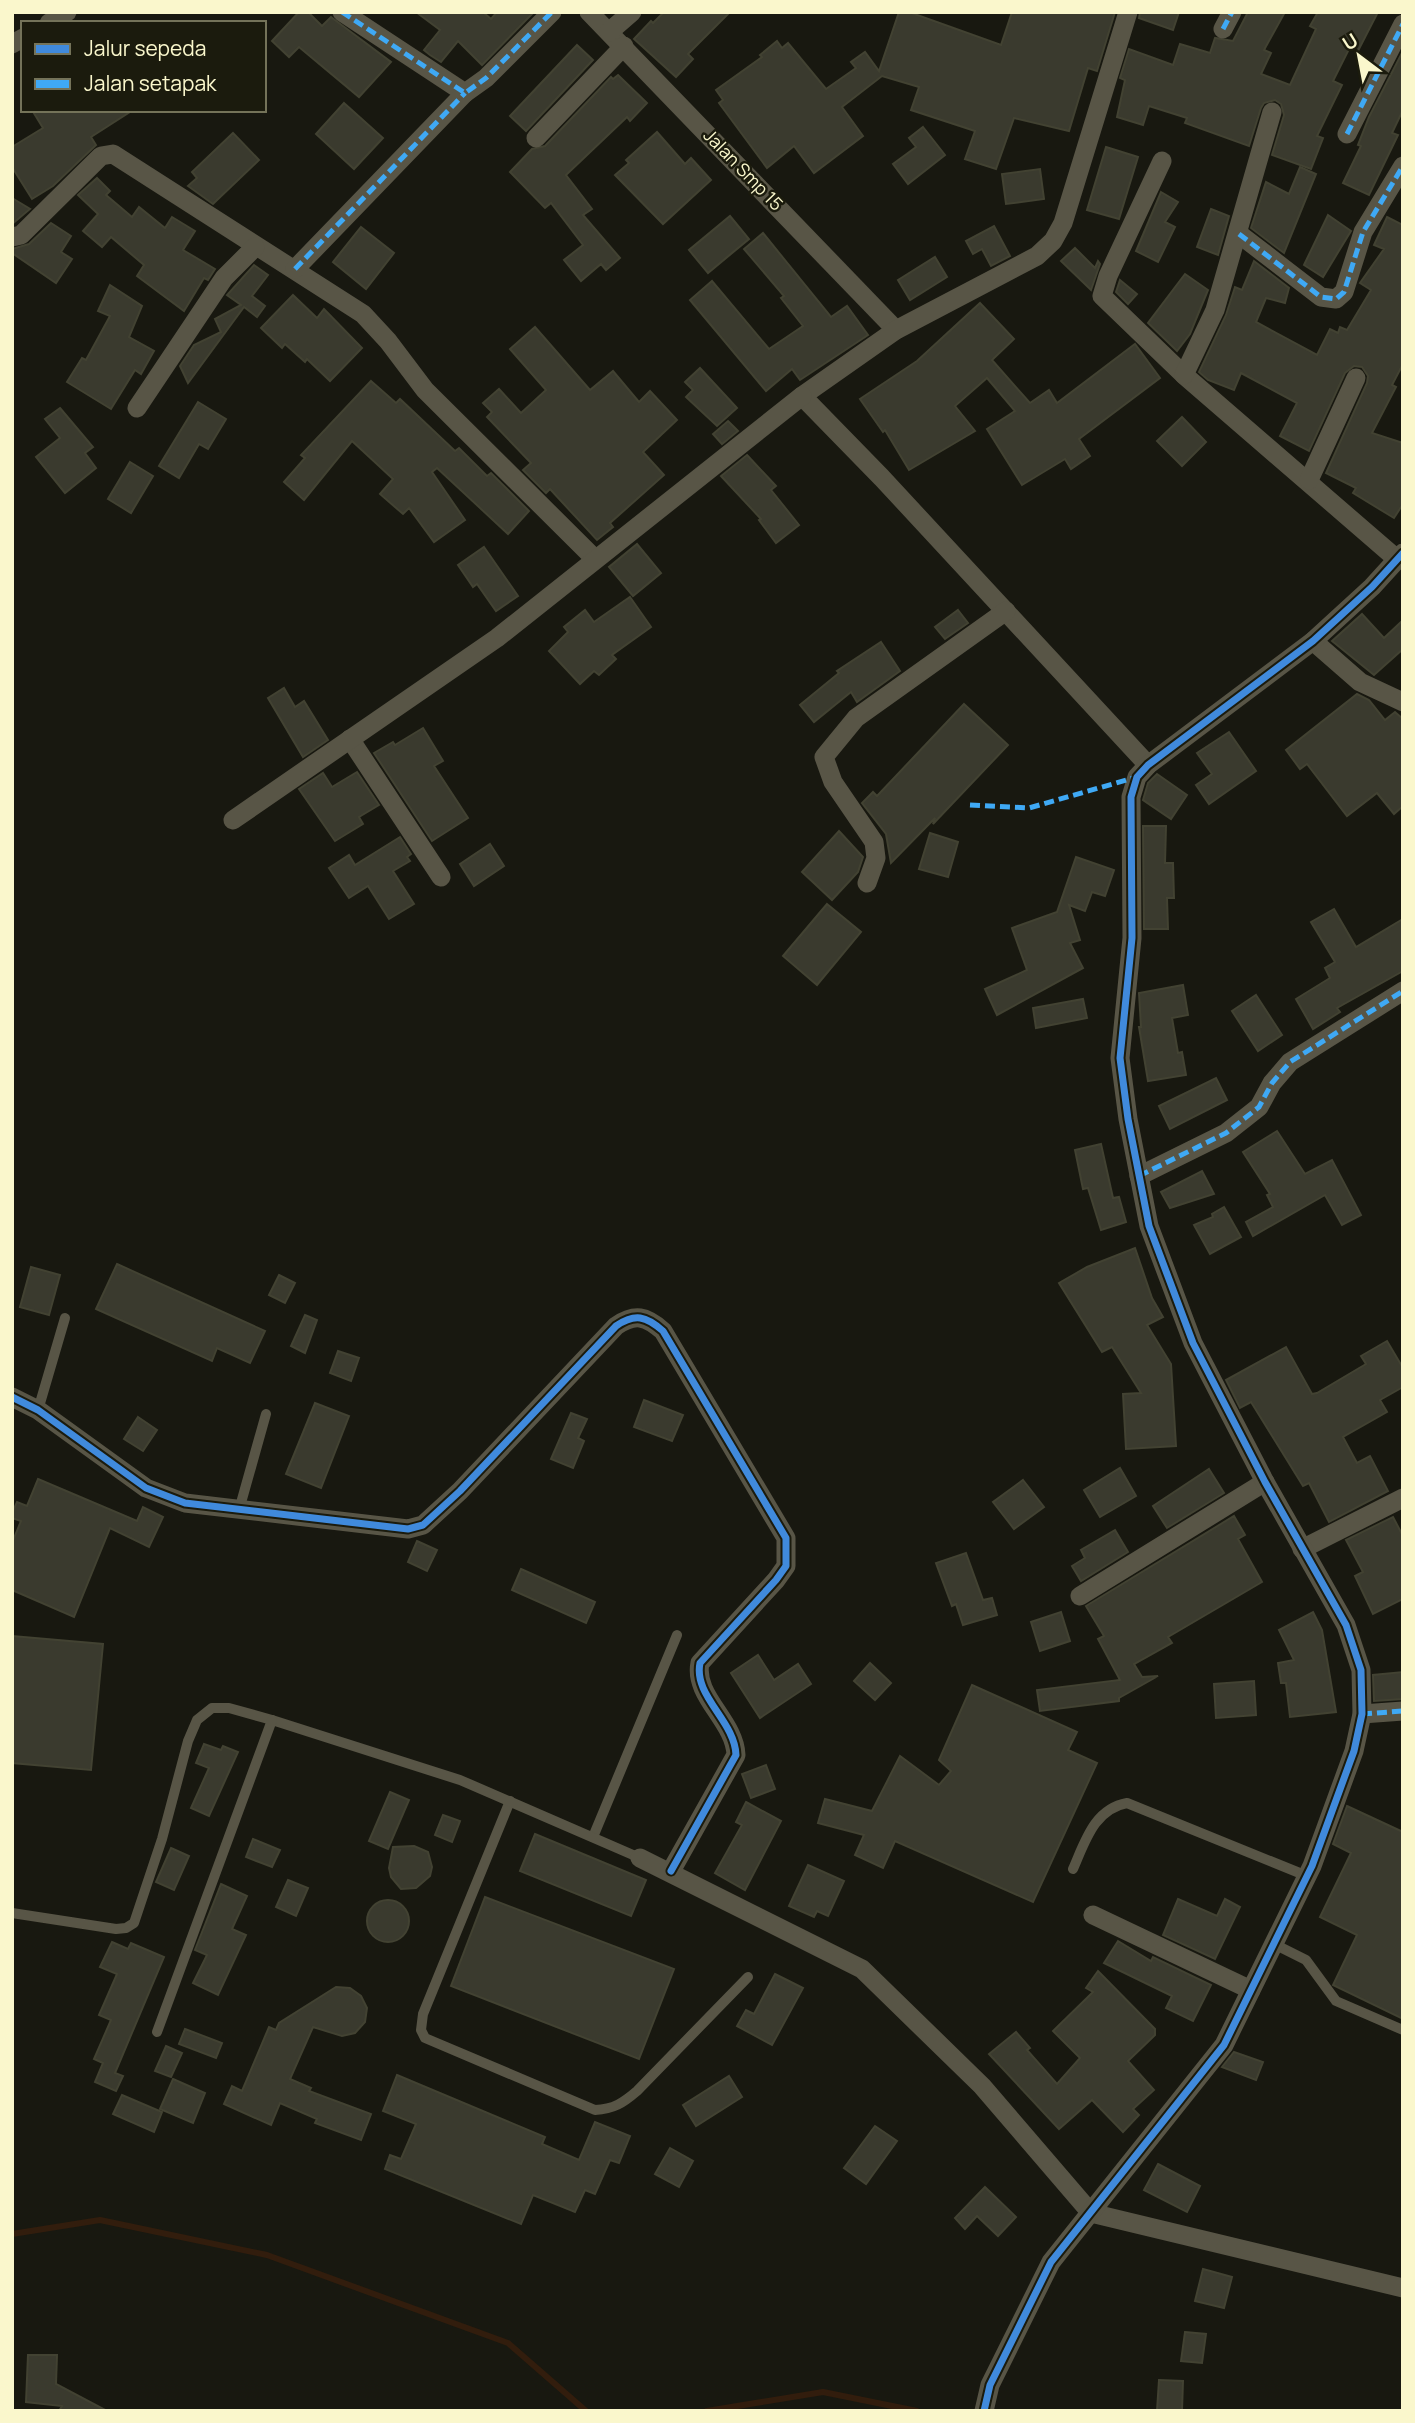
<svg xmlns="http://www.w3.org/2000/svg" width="1415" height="2423" viewBox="0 0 1415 2423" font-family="Manrope,sans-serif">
<rect width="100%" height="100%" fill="#181810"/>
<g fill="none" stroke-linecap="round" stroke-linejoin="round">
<g stroke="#321d0d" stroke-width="6">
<polyline points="12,2234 100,2220 267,2255 508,2343 586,2411"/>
<polyline points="707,2411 823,2392 917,2411"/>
</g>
</g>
<g fill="#3a3a2e" stroke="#424232" stroke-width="2">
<polygon points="299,12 308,12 322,26 331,17 391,62 359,97 299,47 289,57 272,41"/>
<polygon points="416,12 483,12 491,19 497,12 534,12 482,65 458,41 441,62 430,55 424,50 440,30"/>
<polygon points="664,12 730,12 688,54 693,59 676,77 634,39 651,21 653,23"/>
<polygon points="899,12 909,12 1001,45 1012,12 1115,12 1097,71 1088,68 1069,131 1014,118 996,169 965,159 975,131 911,110 919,87 882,76 842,107 863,136 814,173 794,146 767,168 719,103 723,100 716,90 762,57 760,55 777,41 782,48 788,43 826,89 856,68 851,62 865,52 879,71"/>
<polygon points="1140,12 1179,12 1173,30 1139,18"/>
<polygon points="1248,12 1285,12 1264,50 1271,53 1261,74 1290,85 1316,29 1310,26 1318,12 1378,12 1358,51 1350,47 1333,81 1342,85 1317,136 1323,138 1311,169 1272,155 1284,115 1281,104 1275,100 1264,103 1261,108 1249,146 1185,123 1187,118 1149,106 1143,125 1117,117 1125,80 1120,78 1129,49 1173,65 1180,44 1210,53 1215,38 1233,41"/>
<polygon points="577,45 593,60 526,131 510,116"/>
<polygon points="1403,51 1403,110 1392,133 1398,135 1369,195 1343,183 1361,146 1358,145 1369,117"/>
<polygon points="618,75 647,103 630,121 627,117 566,175 592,209 583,215 620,258 606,270 601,264 581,281 564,260 583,245 551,203 545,208 510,172 532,149 545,146 611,77 613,79"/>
<polygon points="344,103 383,138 354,169 316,134"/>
<polygon points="32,110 133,110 91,137 96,145 53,186 32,199 12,167 12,147 43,128"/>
<polygon points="923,127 945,155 908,184 893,164 916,147 909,138"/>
<polygon points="657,132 685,164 691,158 711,180 663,224 615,175 629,163 626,160"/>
<polygon points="233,133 259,160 213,204 188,186 197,178 192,172"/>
<polygon points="1106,147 1138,157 1119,219 1087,210"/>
<polygon points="1300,167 1316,174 1284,253 1251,228 1266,182 1289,194"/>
<polygon points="1040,169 1044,199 1006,204 1002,174"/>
<polygon points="97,178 110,191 106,195 132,217 139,207 165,228 172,217 195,231 183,250 215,269 208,280 204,278 184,311 137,276 144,265 111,237 102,247 83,231 98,214 78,195"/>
<polygon points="1161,192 1178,202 1165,222 1175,227 1158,262 1136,251"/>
<polygon points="12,198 30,209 12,224"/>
<polygon points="1211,209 1229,216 1218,255 1197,247"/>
<polygon points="1328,215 1351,231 1323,277 1304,265"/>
<polygon points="730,216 749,239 708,273 689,250"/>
<polygon points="1387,217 1403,225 1403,364 1392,385 1396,387 1372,433 1403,443 1403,504 1394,518 1353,493 1356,488 1326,473 1367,383 1368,376 1362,367 1354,366 1345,373 1309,451 1280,436 1297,403 1241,373 1234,390 1208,380 1199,372 1226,315 1235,287 1242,290 1254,261 1289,288 1285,303 1266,298 1256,322 1317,355 1330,329 1338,333 1340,327 1347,330 1371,290 1360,283 1384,249 1374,245"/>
<polygon points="51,223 71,236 61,252 72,259 56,283 12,253 12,249 29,244"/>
<polygon points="994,226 1010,256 991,266 982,249 973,254 966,241"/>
<polygon points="361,227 394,253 366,289 333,262"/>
<polygon points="763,233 831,317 847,306 868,335 800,380 792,369 766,391 690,300 712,281 769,349 803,326 781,298 784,296 744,249"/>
<polygon points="1075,248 1095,268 1098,261 1100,264 1091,290 1061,261"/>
<polygon points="935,257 947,277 910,300 898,280"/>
<polygon points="254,265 268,275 252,296 265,306 257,317 244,307 188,383 180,366 194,345 221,332 215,319 241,305 227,295"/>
<polygon points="1185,274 1208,290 1190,334 1177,351 1148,323"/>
<polygon points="1120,280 1137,294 1128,304 1116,292"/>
<polygon points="110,285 142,306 129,337 154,351 141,374 135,370 111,409 67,382 82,358 86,360 110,316 98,311"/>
<polygon points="293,295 317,318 324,309 362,348 330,381 307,359 305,362 285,344 282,348 261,328"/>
<polygon points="980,303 1014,339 992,360 1030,403 1049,390 1057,403 1135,344 1160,378 1079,439 1090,456 1071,469 1065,459 1022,485 987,429 1015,411 987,378 955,406 975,431 909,470 885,430 883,432 860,399 917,361"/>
<polygon points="535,327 590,390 613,371 639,402 650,391 677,420 643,452 664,475 610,523 613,527 597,540 550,489 546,493 523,470 531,463 487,417 492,412 483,403 499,389 521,413 546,390 510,349"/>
<polygon points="700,368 737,408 717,426 686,397 693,390 685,382"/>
<polygon points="371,381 396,403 400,399 455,451 459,448 487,476 491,473 529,511 508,534 437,468 432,472 465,520 434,542 409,508 403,514 380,494 393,479 352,441 304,500 284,482 305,458 301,455"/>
<polygon points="198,402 226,419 208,449 199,444 179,478 159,466"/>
<polygon points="60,408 93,447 85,453 96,468 65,493 36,457 60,438 45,419"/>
<polygon points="1182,417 1206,442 1182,466 1157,441"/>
<polygon points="728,421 738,431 722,444 713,434"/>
<polygon points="747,455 776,486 771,490 799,525 776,543 759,520 761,519 721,476"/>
<polygon points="130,462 153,476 131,513 108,499"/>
<polygon points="637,544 661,573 633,596 609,567"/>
<polygon points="484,547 518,596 496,611 477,584 473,587 458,565"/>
<polygon points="630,597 651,627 612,655 616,659 599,675 594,671 580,684 549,651 568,632 564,627 585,610 594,622"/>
<polygon points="958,610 968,623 945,639 935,627"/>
<polygon points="1362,614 1384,638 1403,620 1403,649 1374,675 1332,641"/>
<polygon points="881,642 900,671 857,702 851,692 814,722 800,705 839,673 837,671"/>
<polygon points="284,688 295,707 304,701 328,740 303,757 268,698"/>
<polygon points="1357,694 1369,700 1385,720 1395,712 1403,719 1403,806 1394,814 1377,793 1347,816 1307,764 1300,769 1286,750"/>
<polygon points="964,704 1008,745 933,824 935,818 891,863 886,834 862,803 873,792 877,796"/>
<polygon points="423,728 443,761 434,766 468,818 432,841 374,753 393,742 395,745"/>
<polygon points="1229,732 1256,771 1209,804 1196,785 1212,774 1197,753"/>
<polygon points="357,772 379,805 359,817 363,824 335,841 299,789 323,773 332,787"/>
<polygon points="1157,774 1187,795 1171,819 1143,800 1148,783"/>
<polygon points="1143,826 1166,826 1165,863 1173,863 1174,898 1167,898 1168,929 1144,929"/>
<polygon points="839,831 863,857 858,872 832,900 802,872"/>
<polygon points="930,833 958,842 948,877 919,869"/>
<polygon points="400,837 411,854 407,857 410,861 393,871 414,904 389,919 368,886 349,898 329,868 349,855 355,865"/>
<polygon points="490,844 504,866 474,886 460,864"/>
<polygon points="1076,857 1114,870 1105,896 1092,892 1085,911 1069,905 1080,940 1070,943 1083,968 997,1015 985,989 1027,970 1012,928 1057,912"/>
<polygon points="827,904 861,932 817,985 783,956"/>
<polygon points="1334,909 1356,947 1403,919 1403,971 1337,1008 1340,1012 1313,1029 1296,999 1330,978 1325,968 1335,962 1311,922"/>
<polygon points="1183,985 1188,1015 1172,1018 1178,1053 1182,1052 1186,1075 1148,1081 1139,1027 1141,1027 1139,993"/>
<polygon points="1256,995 1282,1035 1258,1051 1232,1011"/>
<polygon points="1083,999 1087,1018 1036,1028 1033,1008"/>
<polygon points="1216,1078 1227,1100 1170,1129 1159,1106"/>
<polygon points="1277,1131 1305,1174 1332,1160 1361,1215 1342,1225 1325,1195 1253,1236 1246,1222 1273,1207 1267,1195 1270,1194 1243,1152"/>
<polygon points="1101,1144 1113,1198 1119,1197 1126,1222 1101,1230 1088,1188 1083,1189 1075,1150"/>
<polygon points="1202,1171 1214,1194 1170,1208 1161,1192"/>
<polygon points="1224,1207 1241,1237 1210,1254 1194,1225 1213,1217 1212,1214"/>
<polygon points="1135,1248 1152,1298 1163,1317 1147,1325 1171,1364 1176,1446 1126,1449 1123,1394 1141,1393 1112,1347 1102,1352 1059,1283 1087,1267"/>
<polygon points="117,1264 265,1331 250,1363 217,1348 212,1361 96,1309"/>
<polygon points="31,1267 60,1275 49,1315 20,1307"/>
<polygon points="279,1275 295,1283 285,1303 269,1295"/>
<polygon points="305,1315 317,1320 305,1353 291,1346"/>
<polygon points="1387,1341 1403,1368 1403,1387 1380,1400 1387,1412 1343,1437 1357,1463 1370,1456 1388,1491 1329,1522 1309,1483 1303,1486 1251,1402 1240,1408 1226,1380 1286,1347 1312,1394 1317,1393 1366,1364 1361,1356"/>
<polygon points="338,1351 359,1358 351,1381 330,1373"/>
<polygon points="644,1400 683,1415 672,1441 634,1427"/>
<polygon points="315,1403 349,1416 321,1488 286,1474"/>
<polygon points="571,1413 587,1419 578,1438 584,1441 573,1468 551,1459"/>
<polygon points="138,1417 157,1430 143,1451 124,1439"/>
<polygon points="1120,1468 1136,1496 1100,1517 1084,1490"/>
<polygon points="1209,1469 1224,1493 1167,1528 1153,1506"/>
<polygon points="38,1479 137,1521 143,1507 163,1517 149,1547 110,1528 74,1617 12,1590 12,1543 21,1521 12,1518 12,1513 17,1502 27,1506"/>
<polygon points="1023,1480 1044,1507 1014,1529 993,1502"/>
<polygon points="1234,1516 1245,1535 1238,1539 1262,1582 1168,1637 1172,1643 1134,1664 1142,1677 1158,1676 1119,1698 1119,1701 1040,1711 1037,1690 1120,1680 1098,1639 1104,1636 1086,1606"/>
<polygon points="1393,1517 1403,1536 1403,1599 1373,1614 1355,1576 1363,1572 1346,1540"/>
<polygon points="1115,1530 1128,1552 1081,1581 1072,1566 1085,1558 1081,1550"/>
<polygon points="417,1541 437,1550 427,1571 408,1562"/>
<polygon points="966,1553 983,1600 992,1598 997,1615 963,1625 956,1604 952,1606 936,1563"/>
<polygon points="521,1569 595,1602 586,1623 512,1590"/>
<polygon points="1061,1612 1070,1641 1040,1651 1031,1622"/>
<polygon points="1313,1612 1322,1630 1336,1712 1290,1717 1286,1683 1281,1683 1278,1663 1294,1660 1279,1630"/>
<polygon points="12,1636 103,1644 91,1770 12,1763"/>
<polygon points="758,1655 774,1680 798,1664 811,1684 760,1718 731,1673"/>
<polygon points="870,1663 891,1683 875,1700 854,1681"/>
<polygon points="1403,1672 1403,1699 1374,1701 1373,1675"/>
<polygon points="1254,1681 1256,1715 1216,1718 1214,1684"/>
<polygon points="972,1685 1077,1732 1068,1750 1097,1763 1033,1902 895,1841 883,1868 855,1855 864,1835 818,1823 825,1799 872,1811 900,1756 939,1785 951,1771 939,1760"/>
<polygon points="204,1744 221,1750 223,1746 238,1752 209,1816 191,1808 209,1768 196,1763"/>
<polygon points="766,1765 775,1789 751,1798 742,1774"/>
<polygon points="390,1792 409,1800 388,1849 369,1841"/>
<polygon points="746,1802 781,1821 745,1890 715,1873 742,1825 736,1822"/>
<polygon points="1347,1806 1403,1832 1403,2019 1333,1985 1357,1935 1320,1917 1351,1853 1333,1844"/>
<polygon points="443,1815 460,1821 452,1842 435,1835"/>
<polygon points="535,1834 646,1880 631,1916 520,1871"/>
<polygon points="253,1839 280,1850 272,1867 246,1857"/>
<polygon points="414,1846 428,1852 432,1867 430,1876 416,1888 401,1889 391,1877 389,1868 393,1847"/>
<polygon points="171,1848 189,1856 174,1890 156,1882"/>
<polygon points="808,1865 844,1881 828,1916 817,1911 814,1917 789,1906"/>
<polygon points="288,1880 308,1888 296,1916 276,1907"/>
<polygon points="221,1884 247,1896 232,1929 246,1935 218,1995 193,1983 207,1955 195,1950"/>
<polygon points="485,1897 674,1969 639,2059 451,1986"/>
<polygon points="1178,1899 1217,1916 1225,1899 1240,1907 1215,1959 1163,1935"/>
<circle cx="388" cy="1921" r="21"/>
<polygon points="1118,1941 1151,1961 1153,1957 1211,1985 1193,2021 1166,2008 1172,1996 1104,1963"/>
<polygon points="112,1942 128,1949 131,1943 164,1957 115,2073 123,2076 116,2091 95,2082 103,2063 94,2059 111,2020 99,2015 117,1974 100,1967"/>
<polygon points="1098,1971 1155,2029 1155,2035 1128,2061 1154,2090 1133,2109 1139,2115 1123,2132 1092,2100 1059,2129 989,2054 1016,2032 1030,2048 1027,2050 1057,2084 1080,2058 1053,2031 1093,1992 1086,1988"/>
<polygon points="775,1974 803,1988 772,2045 737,2026 746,2010 754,2014"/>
<polygon points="336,1987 350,1988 361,1996 367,2008 365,2022 355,2033 342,2036 313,2027 290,2079 311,2088 309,2091 371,2114 361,2140 315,2123 317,2119 280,2103 271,2125 224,2104 232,2086 242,2091 269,2027 276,2030 279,2023"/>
<polygon points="185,2029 222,2043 216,2058 179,2044"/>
<polygon points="166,2046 182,2053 171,2077 155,2071"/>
<polygon points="1234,2052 1263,2062 1256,2080 1222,2067"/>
<polygon points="397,2075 545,2137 542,2144 579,2160 595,2122 630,2136 619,2163 610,2160 595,2194 585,2190 575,2212 533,2195 521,2224 385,2169 390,2155 401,2159 416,2124 383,2111"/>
<polygon points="729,2076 742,2097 696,2126 683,2105"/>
<polygon points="173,2079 205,2093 193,2123 160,2109"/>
<polygon points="122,2095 162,2112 154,2132 113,2114"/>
<polygon points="875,2126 897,2141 866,2184 844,2168"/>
<polygon points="670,2148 693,2161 679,2187 655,2174"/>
<polygon points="1158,2164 1200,2186 1187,2212 1144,2190"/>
<polygon points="985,2187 1016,2217 998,2236 977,2216 965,2229 955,2218"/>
<polygon points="1203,2269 1232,2277 1224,2308 1195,2301"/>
<polygon points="1185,2332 1206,2334 1202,2363 1181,2361"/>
<polygon points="28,2355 57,2355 56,2384 107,2411 59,2411 62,2406 26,2402"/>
<polygon points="1159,2380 1183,2381 1182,2411 1157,2411"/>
</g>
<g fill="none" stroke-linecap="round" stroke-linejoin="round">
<g stroke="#585546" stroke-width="10">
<polyline points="38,1410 65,1318"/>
<polyline points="239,1510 266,1414"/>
<path d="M510,1801l-87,213 -2,16 4,8 170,72c19,-1 28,-7 42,-19l111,-114"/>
<polyline points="593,1837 677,1635"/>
<path d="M1073,1869c12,-27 21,-60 54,-66l180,73"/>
<polyline points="12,1913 116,1929 126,1928 134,1923 162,1839 188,1741 197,1720 212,1708 229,1708 272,1720 460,1780 640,1858"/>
<polyline points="1274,1944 1306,1960 1336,2001 1403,2030"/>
<polyline points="157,2032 272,1720"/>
</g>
<g stroke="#585546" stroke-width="19">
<polyline points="342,12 465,93 486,78 552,12"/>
<polyline points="589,12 896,330"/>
<polyline points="1128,12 1063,223 1053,241 1037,256 896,330 802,396 882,478 1148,765"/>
<polyline points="49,23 67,12"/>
<polyline points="1223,29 1232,12"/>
<polyline points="609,32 632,12"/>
<polyline points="12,44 23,38"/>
<polyline points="1347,134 1403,24"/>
<polyline points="536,138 624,46"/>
<polyline points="1162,161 1108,276 1102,296 1184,375 1398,560"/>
<polyline points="1239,234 1321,297 1336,299 1344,292 1363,232 1403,166"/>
<polyline points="12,237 21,235 101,156 113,154 363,314 388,341 425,390 595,559"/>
<polyline points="295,269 465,93"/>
<polyline points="1184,375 1215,310 1272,112"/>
<polyline points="137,408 224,278 255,247"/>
<polyline points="1309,480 1356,378"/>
<polyline points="1313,641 1360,682 1403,702"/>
<polyline points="350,739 441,877"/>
<polyline points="233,820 497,638 802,396"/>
<polyline points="867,883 876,858 874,842 833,782 824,757 856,718 1006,611"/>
<polyline points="1139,1176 1226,1133 1259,1107 1272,1083 1290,1062 1403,991"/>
<path d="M12,1397l26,13 108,78 39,15 223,26 15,-4 37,-34 156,-165c19,-13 30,-10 47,5l123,207v28l-10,14 -76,83c-7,33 35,58 36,92l-65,116"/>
<polyline points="1302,1549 1403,1498"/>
<polyline points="1080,1596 1265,1482"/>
<polyline points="1362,1714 1403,1711"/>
<polyline points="640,1858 862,1969 982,2086 1091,2213 1403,2288"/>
<polyline points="1093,1915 1251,1990"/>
<polyline points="984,2411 990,2385 1051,2262 1224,2045 1312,1866 1354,1751 1362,1714 1361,1670 1346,1625 1265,1482 1193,1343 1149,1226 1128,1119 1120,1058 1132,938 1131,797 1137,777 1148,765 1313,641 1372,587 1403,553"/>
</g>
<g stroke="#3fa9f5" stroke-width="5" stroke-dasharray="10 5" stroke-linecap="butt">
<polyline points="342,12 465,93 486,78 552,12"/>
<polyline points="1223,29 1232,12"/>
<polyline points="1347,134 1403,24"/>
<polyline points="1239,234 1321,297 1336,299 1344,292 1363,232 1403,166"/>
<polyline points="295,269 465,93"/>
<polyline points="970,805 1029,808 1137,777"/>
<polyline points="1139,1176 1226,1133 1259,1107 1272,1083 1290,1062 1403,991"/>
<polyline points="1362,1714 1403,1711"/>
</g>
<g stroke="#1b1b0d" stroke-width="11">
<g id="cycleway">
<path d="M12,1397l26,13 108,78 39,15 223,26 15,-4 37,-34 156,-165c19,-13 30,-10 47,5l123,207v28l-10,14 -76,83c-7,33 35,58 36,92l-65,116"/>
<polyline points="984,2411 990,2385 1051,2262 1224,2045 1312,1866 1354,1751 1362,1714 1361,1670 1346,1625 1265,1482 1193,1343 1149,1226 1128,1119 1120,1058 1132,938 1131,797 1137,777 1148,765 1313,641 1372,587 1403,553"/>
</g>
</g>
<use href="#cycleway" stroke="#408adc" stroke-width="7"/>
</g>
<g text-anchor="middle" stroke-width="5" stroke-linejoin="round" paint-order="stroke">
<g font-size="18" fill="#faf7cc" stroke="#1b1b0d">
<text transform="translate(743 170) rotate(46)" y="6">Jalan Smp 15</text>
</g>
</g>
<rect width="1415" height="2423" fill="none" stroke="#faf7cc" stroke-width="28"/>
<rect x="21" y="21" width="245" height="91" fill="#1b1b0d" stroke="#747359" stroke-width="2"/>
<rect x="35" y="44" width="35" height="10" fill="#408adc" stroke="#747359" stroke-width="2"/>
<text x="84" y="56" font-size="21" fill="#faf7cc">Jalur sepeda</text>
<rect x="35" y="79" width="35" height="10" fill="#3fa9f5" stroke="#747359" stroke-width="2"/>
<text x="84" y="91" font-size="21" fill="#faf7cc">Jalan setapak</text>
<g transform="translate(1359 56) rotate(328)" stroke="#1b1b0d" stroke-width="5" paint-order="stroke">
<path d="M0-5L12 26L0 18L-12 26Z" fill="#faf7cc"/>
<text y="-10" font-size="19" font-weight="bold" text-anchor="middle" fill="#faf7cc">U</text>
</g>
</svg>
